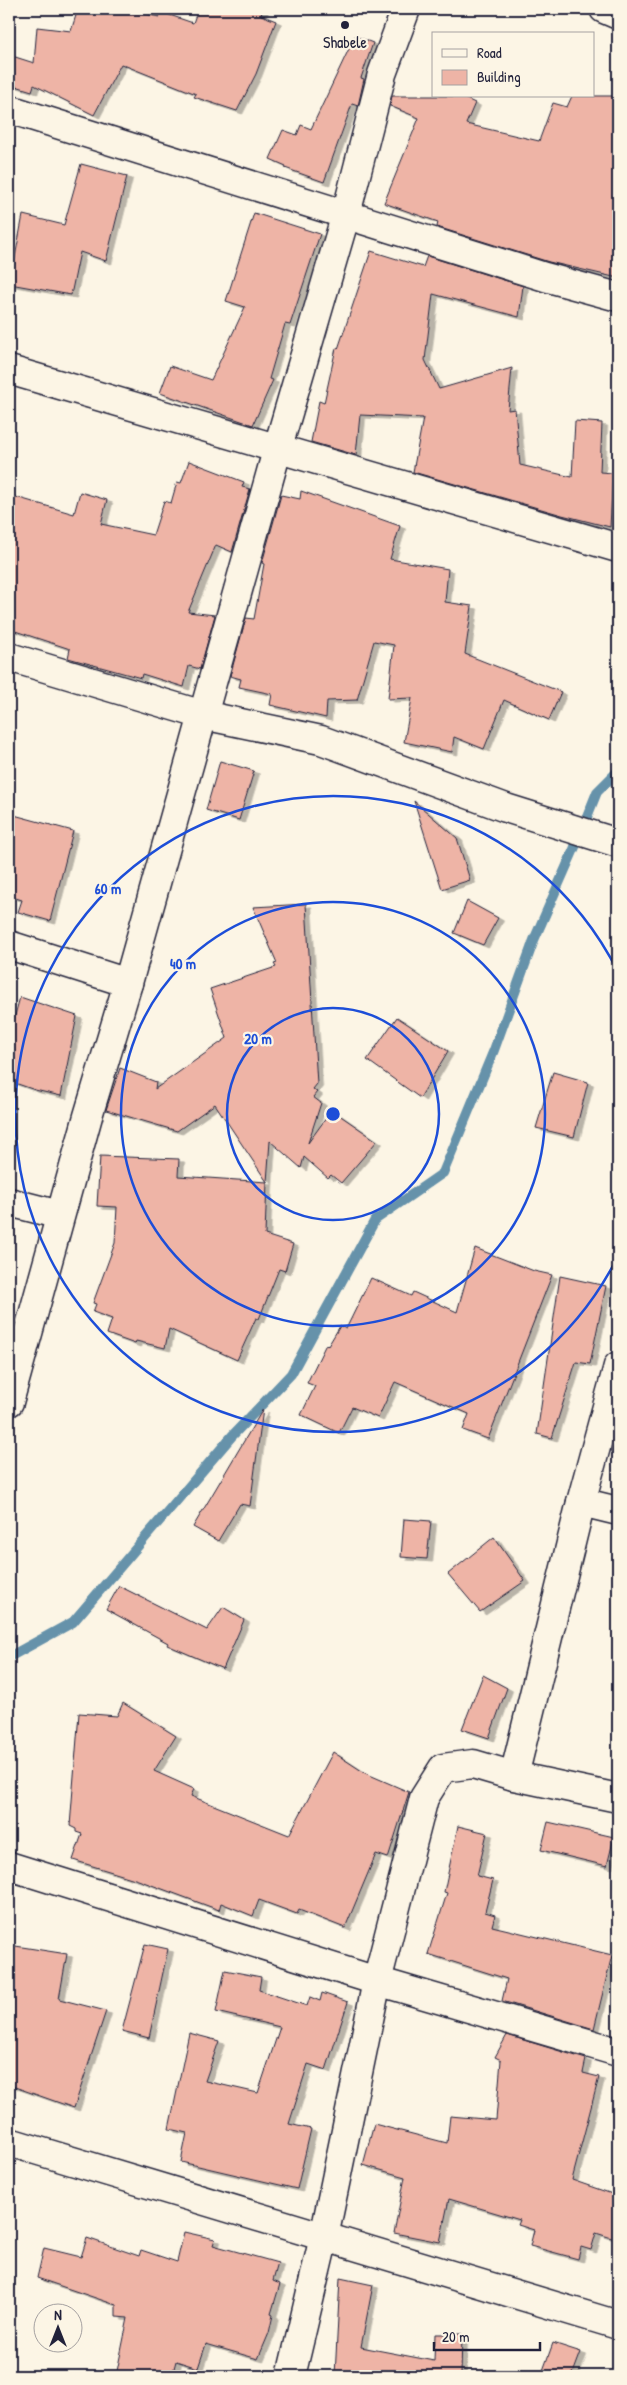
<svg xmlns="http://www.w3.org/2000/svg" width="627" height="2385" viewBox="0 0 627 2385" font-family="'Patrick Hand',sans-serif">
<defs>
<filter id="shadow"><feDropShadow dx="5.5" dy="3" stdDeviation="0" flood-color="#0004"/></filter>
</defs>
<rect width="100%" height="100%" fill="#fcf5e5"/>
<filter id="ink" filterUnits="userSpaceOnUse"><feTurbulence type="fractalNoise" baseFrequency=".02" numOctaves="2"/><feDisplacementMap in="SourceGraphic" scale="10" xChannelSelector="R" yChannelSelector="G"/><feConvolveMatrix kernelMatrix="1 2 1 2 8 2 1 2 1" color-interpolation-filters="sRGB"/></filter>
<g filter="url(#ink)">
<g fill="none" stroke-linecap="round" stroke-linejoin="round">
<polyline stroke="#6692aa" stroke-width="10" points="9,1657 73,1622 232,1436 291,1374 375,1220 443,1173 494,1050 534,940 575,847 597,792 618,771"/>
</g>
<g fill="#eeb4a6" stroke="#22223b" filter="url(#shadow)">
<polygon points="78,9 124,9 159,17 161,12 193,23 198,9 263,9 261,15 276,21 256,74 237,111 194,97 196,94 121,64 94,115 34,85 32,91 9,84 9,55 34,63 37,27 71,31"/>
<polygon points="355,36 373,43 361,78 364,79 358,106 352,104 324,182 285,168 286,166 270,159 283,130 297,135 301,125 311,129"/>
<polygon points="392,96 460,96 475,103 466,124 539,141 553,103 567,107 572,96 618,96 618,278 549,262 437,227 438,222 384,203 419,118 390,106"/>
<polygon points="81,164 127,176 106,261 80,252 71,295 10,284 23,215 64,225"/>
<polygon points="254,213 320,234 290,325 285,324 269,379 273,380 253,425 160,393 170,366 211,380 245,307 226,301"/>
<polygon points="371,251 423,267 427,256 523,286 519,317 433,294 425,360 439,389 512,368 508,410 515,409 520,465 572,477 575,421 602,423 600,472 613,473 610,527 562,515 413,472 423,418 360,415 356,455 311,442 319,401 324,403 336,348 338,349"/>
<polygon points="189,461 244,482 242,487 250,489 232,552 216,545 188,612 215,615 200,669 189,666 184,687 142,674 141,678 68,658 70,649 9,629 9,495 74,514 80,492 107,500 101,524 153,535 164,501 171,503 177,482 181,483"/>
<polygon points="301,491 400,526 390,559 448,569 445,602 472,606 465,654 561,692 549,720 504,700 484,749 454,737 452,752 404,742 412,698 388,699 394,645 374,641 357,700 327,701 326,718 270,705 272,694 239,687 241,679 230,676 246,618 254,619 264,564 262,563 281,495 300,499"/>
<polygon points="220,761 254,771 239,820 206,810"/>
<polygon points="414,801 457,838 470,880 442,889"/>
<polygon points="14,815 73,831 50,921 18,912 22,900 9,896 9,834"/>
<polygon points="467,901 498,918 483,945 454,933"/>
<polygon points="306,904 317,1084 313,1089 317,1092 313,1097 321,1103 308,1143 332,1110 377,1141 341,1183 331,1175 328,1178 304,1157 301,1168 270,1141 267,1182 215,1104 177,1131 106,1110 120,1068 156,1082 155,1089 227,1038 210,989 276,967 274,964 277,963 253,907"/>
<polygon points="20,997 77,1016 61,1096 35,1090 9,1081 9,1037"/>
<polygon points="397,1017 448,1051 420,1098 367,1060"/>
<polygon points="553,1072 588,1082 574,1137 536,1128"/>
<polygon points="100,1156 179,1159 178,1176 267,1182 265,1235 293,1244 285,1271 279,1269 259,1319 256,1318 237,1360 169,1329 165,1348 136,1341 135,1344 107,1334 112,1319 93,1312 96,1304 93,1303 115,1243 117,1207 97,1206"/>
<polygon points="475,1248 534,1271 552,1275 488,1439 463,1430 469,1414 395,1382 378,1418 352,1407 339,1433 301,1415 315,1386 307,1383 326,1344 328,1346 340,1326 346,1329 371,1278 411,1296 413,1292 457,1312"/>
<polygon points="560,1276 606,1286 590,1364 576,1362 552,1438 537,1434"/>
<polygon points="263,1409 250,1506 240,1504 218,1541 193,1527"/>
<polygon points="404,1519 431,1521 427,1559 401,1557"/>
<polygon points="494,1537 525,1581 480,1612 448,1574"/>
<polygon points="119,1586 207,1630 223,1607 244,1620 223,1669 167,1645 168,1643 106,1609"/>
<polygon points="483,1675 507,1688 489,1738 462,1729"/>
<polygon points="123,1703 176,1736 154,1771 194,1789 191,1796 289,1835 333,1752 365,1773 409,1792 388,1858 376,1854 345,1928 299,1910 297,1914 259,1900 253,1916 221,1903 219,1910 138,1880 73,1860 82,1834 76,1832 76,1829 70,1826 79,1713 117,1716"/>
<polygon points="548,1822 614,1837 607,1866 541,1850"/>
<polygon points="458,1826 487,1833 477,1876 493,1880 485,1912 495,1915 492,1926 612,1955 594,2029 502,2001 507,1979 428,1954 447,1893 444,1892"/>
<polygon points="145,1944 168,1949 149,2038 122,2031"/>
<polygon points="9,1945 67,1954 59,1999 106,2011 74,2108 9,2085"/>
<polygon points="225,1970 261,1977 259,1990 307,2006 310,1997 320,2001 322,1993 348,2002 326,2070 308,2064 289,2124 311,2129 297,2189 181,2162 187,2133 169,2129 189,2033 219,2041 205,2081 258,2093 280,2027 216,2012"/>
<polygon points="507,2035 586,2059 583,2073 599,2077 572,2180 618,2196 618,2240 596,2233 591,2250 581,2247 578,2259 530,2246 534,2230 518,2225 520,2220 449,2199 440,2242 394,2233 405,2177 363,2165 374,2124 447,2143 450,2116 496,2120 501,2060 495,2057"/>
<polygon points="184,2232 215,2239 213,2245 278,2263 273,2281 280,2284 271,2314 273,2315 269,2333 258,2359 206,2344 198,2368 176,2361 172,2376 116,2376 128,2318 116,2317 116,2305 37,2278 44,2248 81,2257 87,2238 139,2256 141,2250 177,2262"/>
<polygon points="340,2278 373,2285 361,2347 434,2361 435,2334 462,2334 461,2376 335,2376"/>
<polygon points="553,2343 581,2352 572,2376 541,2376"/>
</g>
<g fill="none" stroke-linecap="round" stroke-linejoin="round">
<g stroke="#22223b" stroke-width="31">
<g id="street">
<polyline points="9,109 545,277 618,297"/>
<polyline points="9,370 618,548"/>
<polyline points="9,657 203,715 321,740 506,808 618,843"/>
<polyline points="9,945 128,983"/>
<polyline points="9,1202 60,1215"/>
<polyline points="9,1402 88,1116 128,983 278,447 346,214 382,74 406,9"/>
<polyline points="581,1502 618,1511"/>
<polyline points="514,1776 581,1502 618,1366"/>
<polyline points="9,1866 377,1981 618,2052"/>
<polyline points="9,2142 618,2325"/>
<polyline points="291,2376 324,2237 377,1981 424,1798 443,1768 473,1764 514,1776 618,1798"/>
</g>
</g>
<g stroke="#22223b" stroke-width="31">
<polyline id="highway" points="604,9 618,15"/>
</g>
<use href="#street" stroke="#fcf5e5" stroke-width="28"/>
<use href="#highway" stroke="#fcf5e5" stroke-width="28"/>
</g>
</g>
<g fill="none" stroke="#1d4ed8" stroke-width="2.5">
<circle cx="333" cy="1114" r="106"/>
<circle cx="333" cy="1114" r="212"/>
<path d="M618 1256A318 318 0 1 1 618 972"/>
</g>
<circle fill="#22223b" stroke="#fcf5e5" stroke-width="2" cx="345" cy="25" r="5"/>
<g text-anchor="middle" stroke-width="4.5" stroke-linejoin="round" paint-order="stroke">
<g font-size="16" fill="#22223b" stroke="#fcf5e5">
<text x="345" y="48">Shabele</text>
</g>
</g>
<circle cx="333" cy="1114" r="8" fill="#1d4ed8" stroke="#fcf5e5" stroke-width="2.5"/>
<g font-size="15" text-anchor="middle" font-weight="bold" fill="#1d4ed8" stroke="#fcf5e5" stroke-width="4.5" stroke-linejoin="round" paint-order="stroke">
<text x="108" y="894">60 m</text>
<text x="183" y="969">40 m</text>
<text x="258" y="1044">20 m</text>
</g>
<rect width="627" height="2385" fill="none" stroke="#fcf5e5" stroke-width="30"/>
<rect x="15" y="15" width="597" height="2355" fill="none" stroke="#22223b" stroke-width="2" filter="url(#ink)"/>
<rect x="432" y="32" width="162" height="65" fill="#fcf5e5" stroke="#a5a1a1"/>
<rect x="442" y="49" width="25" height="8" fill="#fcf5e5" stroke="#a5a1a1"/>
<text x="477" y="58" font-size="15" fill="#22223b">Road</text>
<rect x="442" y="70" width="25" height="15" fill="#eeb4a6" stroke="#a5a1a1"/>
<text x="477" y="82" font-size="15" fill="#22223b">Building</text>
<g transform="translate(58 2328)"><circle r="24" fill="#fcf5e5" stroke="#a5a1a1"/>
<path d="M0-4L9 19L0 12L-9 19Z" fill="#22223b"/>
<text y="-8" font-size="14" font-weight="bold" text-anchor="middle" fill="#22223b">N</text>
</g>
<path d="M434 2342v8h106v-8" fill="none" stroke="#22223b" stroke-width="2.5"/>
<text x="442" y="2342" font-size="15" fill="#22223b" stroke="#fcf5e5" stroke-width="4" paint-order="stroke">20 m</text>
</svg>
